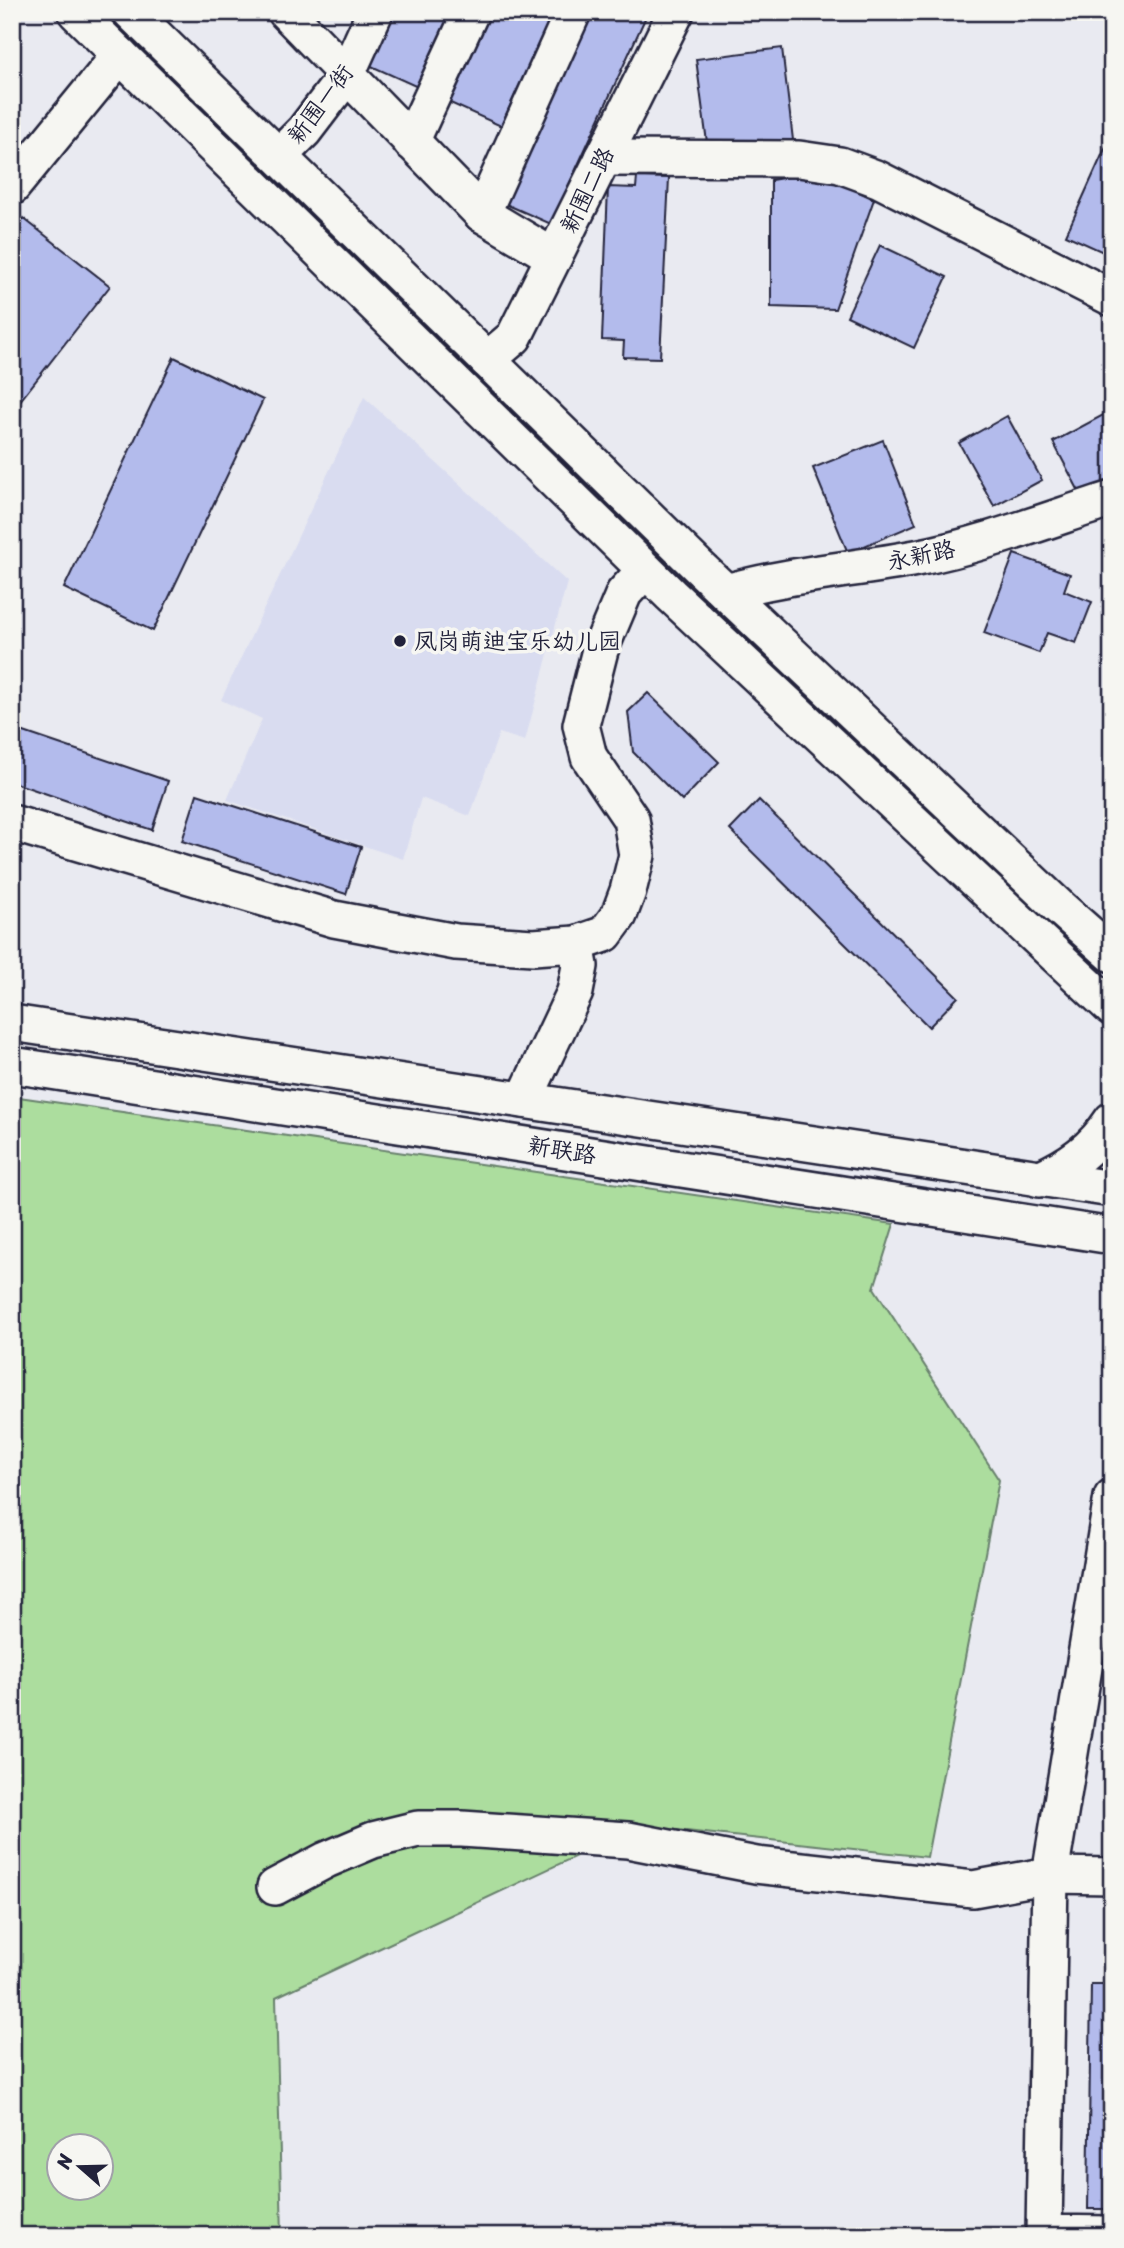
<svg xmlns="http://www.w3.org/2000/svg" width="1124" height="2248" viewBox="0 0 1124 2248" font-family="Sriracha,'LXGW WenKai TC',sans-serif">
<rect width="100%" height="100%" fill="#e9eaf1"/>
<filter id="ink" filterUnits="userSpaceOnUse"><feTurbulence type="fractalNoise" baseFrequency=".0143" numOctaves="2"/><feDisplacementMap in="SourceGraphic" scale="14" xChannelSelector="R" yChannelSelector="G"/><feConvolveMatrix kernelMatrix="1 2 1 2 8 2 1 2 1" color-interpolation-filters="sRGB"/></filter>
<g filter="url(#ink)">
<polygon fill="#d9dcf0" points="364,397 567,582 525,741 499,733 470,816 421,798 403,859 227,800 262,719 221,700"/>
<path fill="#acdd9e" stroke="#67806c" stroke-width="2" fill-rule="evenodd" d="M12,1096l882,128 -20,64 125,192 -72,377 -287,-31 -364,171 6,239h-270zM60,2146h42v42h-42z"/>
<g fill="#b3bbec" stroke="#22223b" stroke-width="2">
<polygon points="393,12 457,12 422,89 369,65"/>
<polygon points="489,12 553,12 501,126 448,102"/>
<polygon points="589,12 648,12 551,224 501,202"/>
<polygon points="782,48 793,140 708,150 696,59"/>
<polygon points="1112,133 1112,256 1066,235"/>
<polygon points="802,175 836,181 874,199 835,309 771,307 771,180"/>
<polygon points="637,177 669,178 660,358 623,357 624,341 602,340 608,187 636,188"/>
<polygon points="23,218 110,286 12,411 12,231"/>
<polygon points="880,245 947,277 914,348 847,316"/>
<polygon points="174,357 263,400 153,631 64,588"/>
<polygon points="1105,414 1112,427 1112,480 1082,497 1053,442"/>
<polygon points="1007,416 1042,480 994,506 959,443"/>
<polygon points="883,440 916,524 848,553 813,468"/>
<polygon points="1014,554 1070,574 1064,591 1092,602 1076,643 1047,633 1039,653 984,633"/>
<polygon points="648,693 719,762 682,801 633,752 628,712"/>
<polygon points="12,728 168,781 152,830 12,782"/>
<polygon points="197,794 361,847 346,894 182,841"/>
<polygon points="759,800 958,997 929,1027 730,830"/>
<polygon points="1091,1984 1112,1984 1112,2209 1088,2209"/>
</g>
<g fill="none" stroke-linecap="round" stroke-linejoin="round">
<g stroke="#22223b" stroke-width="40">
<g id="minor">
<polyline points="76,12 671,595 1112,1008"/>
<polyline points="131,12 698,566 1058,906 1112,954"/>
<polyline points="286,12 482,214 554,257"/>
<polyline points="411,142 471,12"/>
<polyline points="279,156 304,131 346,76 375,12"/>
<polyline points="603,158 799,159 840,165 878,179 1112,298"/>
<polyline points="12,187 120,55"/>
<polyline points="482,214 573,12"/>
<polyline points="487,360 514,337 676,12"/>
<path d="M726,592c63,-18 127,-22 190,-34 67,-13 131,-38 196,-59"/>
<polyline points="12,823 334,919 456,942 533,947 576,944 605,934 619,915 628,891 637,855 631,819 589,757 581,725 600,650 624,593 645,570"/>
<polyline points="12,1023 1112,1189"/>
<polyline points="12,1065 1112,1236"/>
<polyline points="524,1100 575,992 580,966 576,944"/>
<path d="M1039,1179c31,-14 54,-30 73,-59"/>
<polyline points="1112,1497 1050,1875 1044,2233 1112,2234"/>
<polyline points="275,1887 326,1860 373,1840 418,1829 462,1829 628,1840 756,1865 973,1889 1050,1875 1112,1876"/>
</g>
</g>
<use href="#minor" stroke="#f6f6f2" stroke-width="35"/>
</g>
</g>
<circle fill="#22223b" stroke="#f6f6f2" stroke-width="2.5" cx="400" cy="641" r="7"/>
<g text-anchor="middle" stroke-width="7" stroke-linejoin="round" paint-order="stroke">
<g font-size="23" fill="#22223b" stroke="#f6f6f2">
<text transform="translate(320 104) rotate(-53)" y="8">新围一街</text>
<text transform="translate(587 190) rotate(-64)" y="8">新围二路</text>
<text transform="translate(921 555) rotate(-12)" y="8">永新路</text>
<text transform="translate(562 1150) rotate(9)" y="8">新联路</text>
</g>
<g font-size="23" fill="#22223b" stroke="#f6f6f2" text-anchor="start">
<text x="414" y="649">凤岗萌迪宝乐幼儿园</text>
</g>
</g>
<rect width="1124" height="2248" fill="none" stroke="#f6f6f2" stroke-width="42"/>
<rect x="21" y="21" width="1082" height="2206" fill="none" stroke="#22223b" stroke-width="2.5" filter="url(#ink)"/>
<g transform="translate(80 2167) rotate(290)"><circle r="33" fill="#f6f6f2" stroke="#a1a1a9" stroke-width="2"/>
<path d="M0-5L12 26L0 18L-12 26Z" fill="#22223b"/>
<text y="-10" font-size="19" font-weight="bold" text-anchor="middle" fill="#22223b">N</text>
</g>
</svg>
